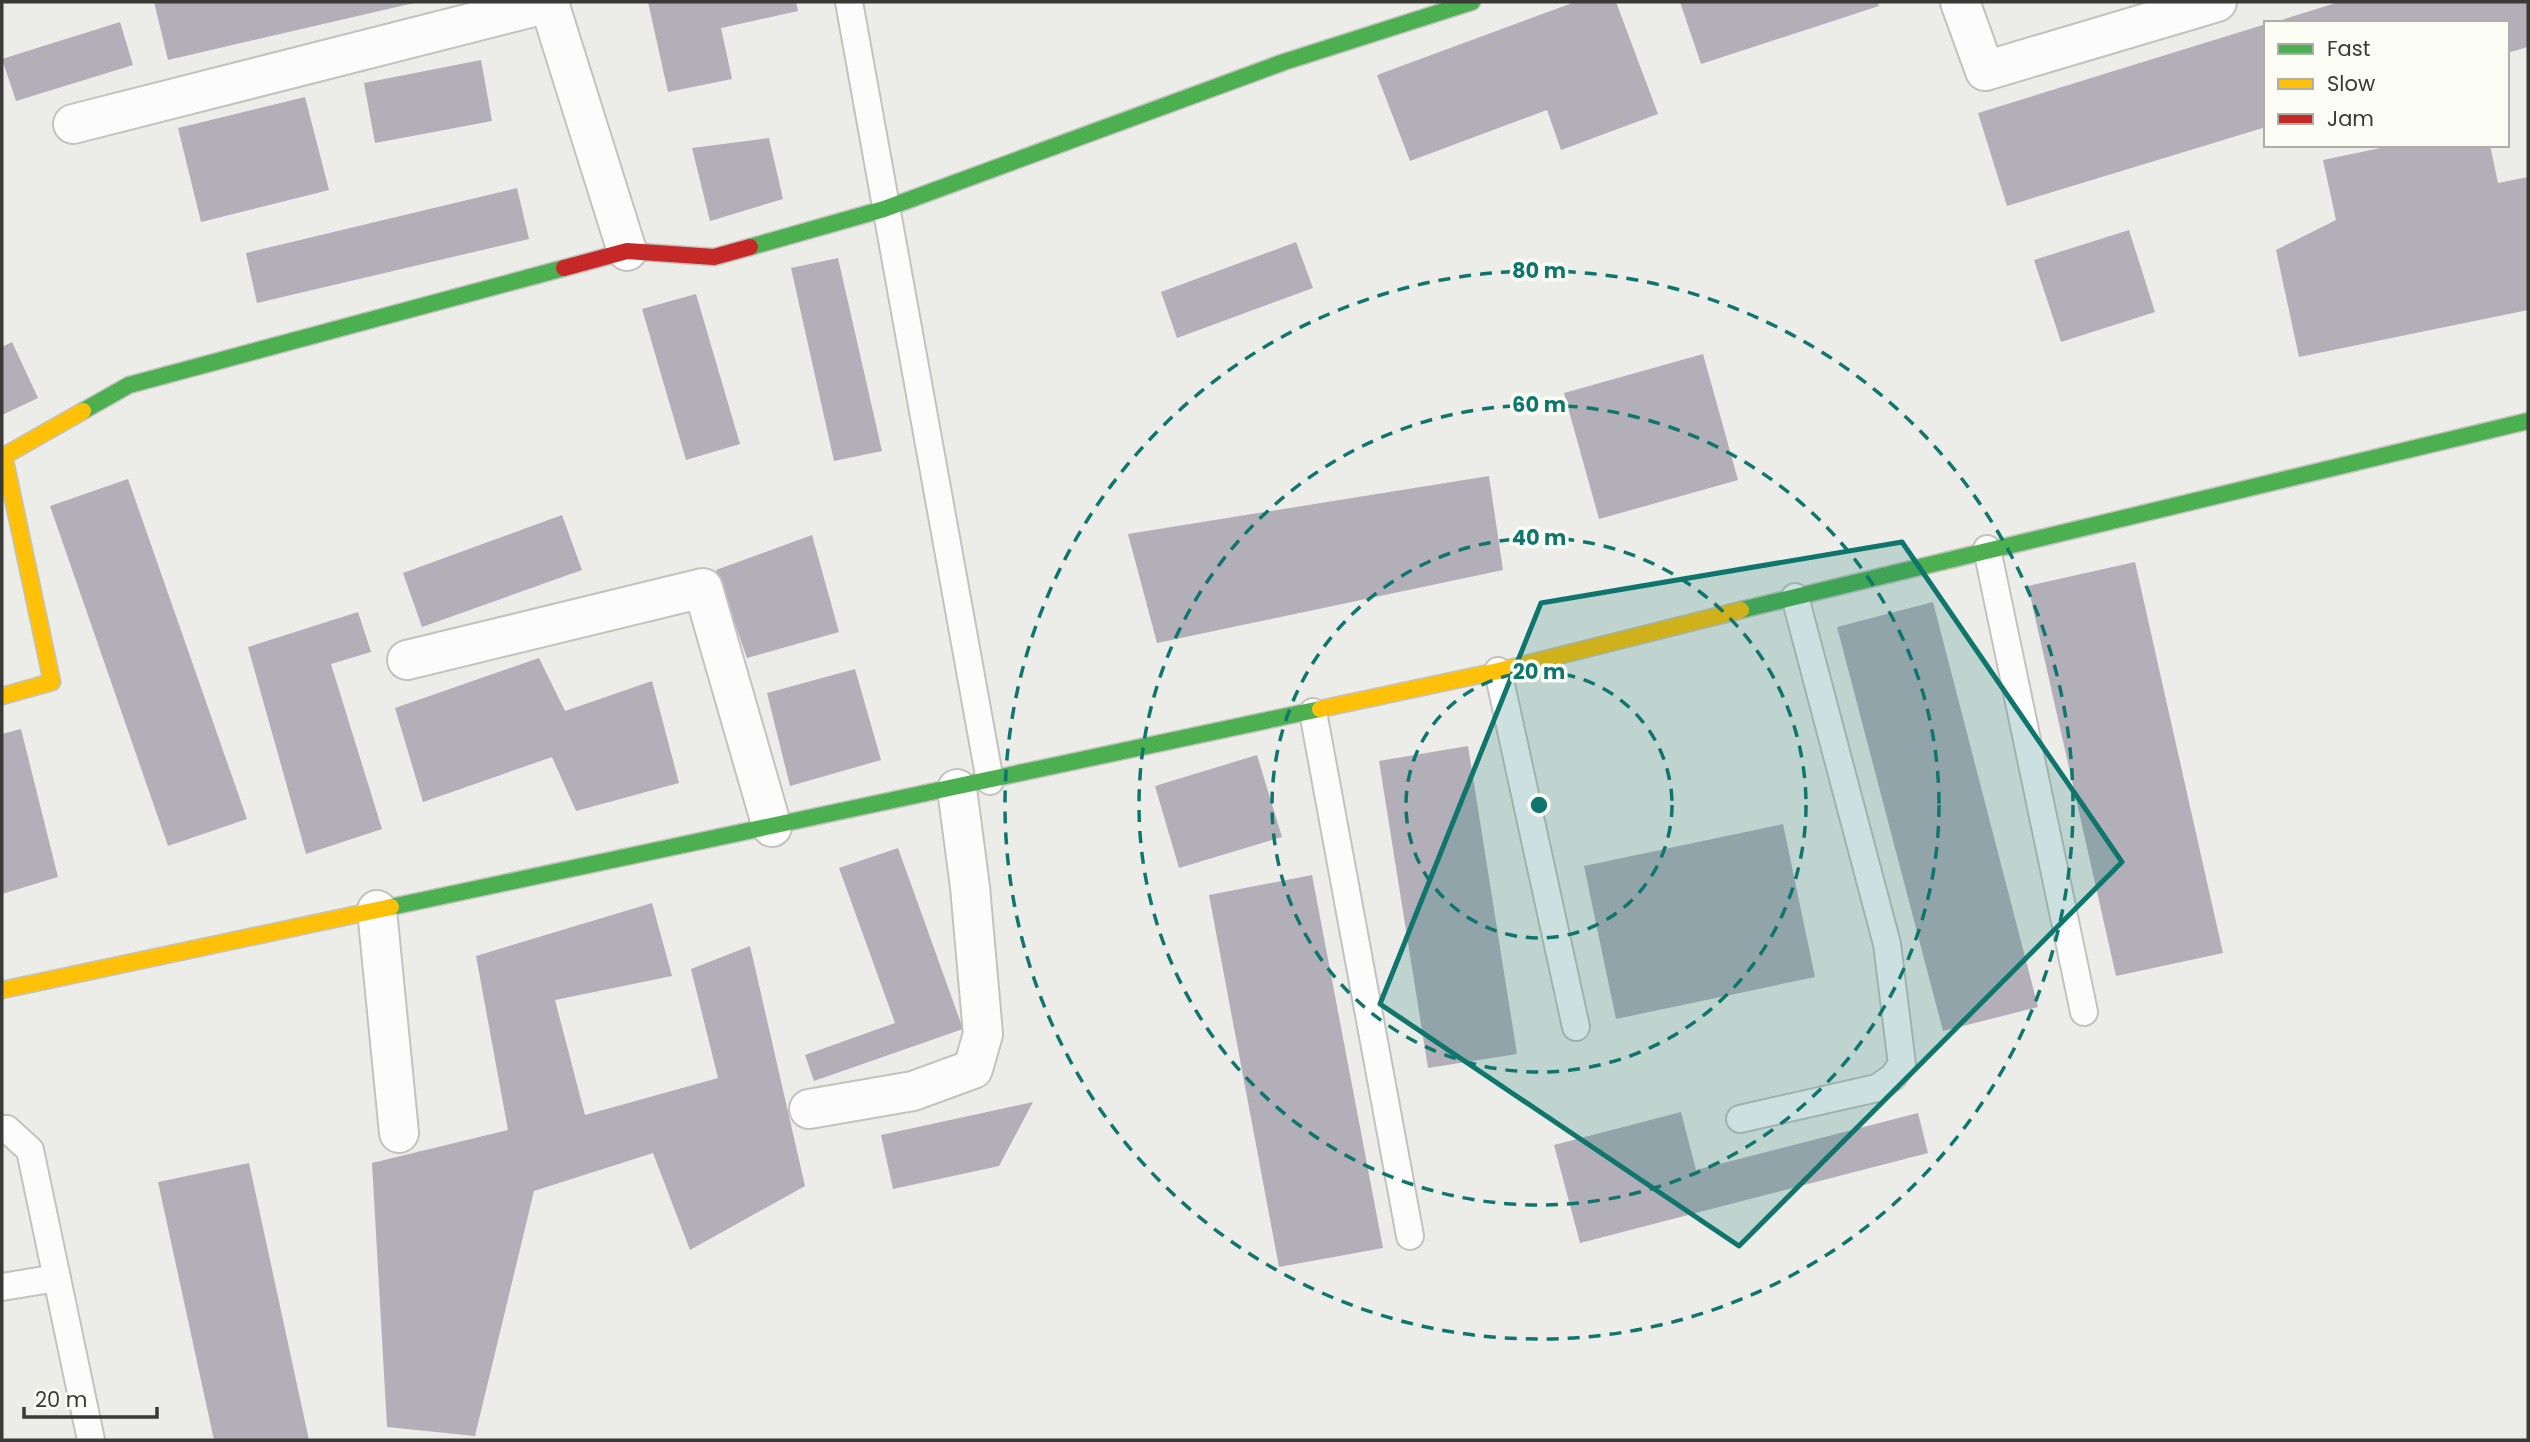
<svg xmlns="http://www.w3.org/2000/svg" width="2530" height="1442" viewBox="0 0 2530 1442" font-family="Poppins,sans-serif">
<rect width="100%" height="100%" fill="#ecece8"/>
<g fill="#b2afb9">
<polygon points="154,2 414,2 414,3 168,60"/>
<polygon points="648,2 796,2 798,11 721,28 732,79 668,92"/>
<polygon points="1575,2 1616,2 1658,114 1561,150 1547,110 1410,161 1377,75"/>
<polygon points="1680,2 1878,2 1879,6 1701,64"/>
<polygon points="2339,2 2528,2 2528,47 2507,53 2507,23 2272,23"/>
<polygon points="120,22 133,65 16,101 2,59"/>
<polygon points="2266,24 2266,127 2007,206 1978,113"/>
<polygon points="481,60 492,121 375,143 364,83"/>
<polygon points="305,97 329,190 201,222 178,128"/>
<polygon points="769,138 783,199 710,221 692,148"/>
<polygon points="2395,145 2490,145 2498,183 2528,177 2528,310 2299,357 2276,250 2336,220 2323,160"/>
<polygon points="517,188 529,239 257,303 246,253"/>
<polygon points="2129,230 2155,312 2061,342 2034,260"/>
<polygon points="1296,242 1313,288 1177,338 1161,292"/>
<polygon points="838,258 882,451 834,461 791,268"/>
<polygon points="696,294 740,444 686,460 642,309"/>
<polygon points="12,342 38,398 2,415 2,347"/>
<polygon points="1703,354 1738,480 1599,519 1564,393"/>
<polygon points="1489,476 1503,570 1157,643 1128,534"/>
<polygon points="128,479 247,819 168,846 50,506"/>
<polygon points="562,515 582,570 422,627 403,573"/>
<polygon points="812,535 839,632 747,658 716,570"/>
<polygon points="2135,562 2223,953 2116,976 2028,586"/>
<polygon points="1933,602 2038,1007 1943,1031 1837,627"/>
<polygon points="358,612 371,652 331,664 382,829 306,854 248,647"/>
<polygon points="539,658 565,711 652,681 679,783 576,811 552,757 423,802 395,708"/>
<polygon points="855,669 881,760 790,786 767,693"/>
<polygon points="21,729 58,877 2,894 2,734"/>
<polygon points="1468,746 1517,1054 1428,1068 1379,761"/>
<polygon points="1257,755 1282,837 1179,868 1155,786"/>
<polygon points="1783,824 1815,977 1616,1019 1584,866"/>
<polygon points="898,848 963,1029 814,1081 805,1055 895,1023 839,868"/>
<polygon points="1312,875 1383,1248 1279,1267 1209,895"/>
<polygon points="652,903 672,976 555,1000 585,1115 718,1078 691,969 750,946 805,1186 690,1250 653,1153 534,1191 475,1436 387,1427 372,1163 508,1130 476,956"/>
<polygon points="1033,1102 999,1166 893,1189 881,1135"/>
<polygon points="1681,1112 1696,1170 1918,1113 1928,1153 1580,1243 1554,1145"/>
<polygon points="249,1163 309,1440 214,1440 158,1182"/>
</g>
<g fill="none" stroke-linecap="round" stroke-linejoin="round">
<g stroke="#c2c2bf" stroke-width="30">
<g id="lane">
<polyline points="849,2 990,781"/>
<polyline points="1987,549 2084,1012"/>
<polyline points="1498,671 1576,1027"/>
<polyline points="1313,712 1410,1236"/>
<polyline points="1740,1119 1877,1088 1893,1077 1902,1064 1887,944 1795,597"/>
<polyline points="2,1129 7,1129 30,1150 91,1440"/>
<polyline points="2,1287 57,1278"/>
</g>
</g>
<g stroke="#c2c2bf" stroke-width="42">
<g id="street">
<polyline points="1960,2 1985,71 2217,2"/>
<polyline points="73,124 549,3 627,251"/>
<polyline points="407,660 703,588 772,827"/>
<polyline points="377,910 399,1133"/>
<polyline points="809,1109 913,1091 973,1069 983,1034 970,887 957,789"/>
</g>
</g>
<g stroke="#c2c2bf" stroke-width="19">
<g id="fast">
<polyline points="750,247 884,209 1284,62 1472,2"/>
<polyline points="83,411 129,385 564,268"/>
<polyline points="1741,610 2528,421"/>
<polyline points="391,907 1320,709"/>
</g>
</g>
<g stroke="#c2c2bf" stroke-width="19">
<g id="slow">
<polyline points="2,696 52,682 4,456 83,411"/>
<polyline points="1320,709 1498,671 1741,610"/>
<polyline points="2,990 391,907"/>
</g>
</g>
<g stroke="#c2c2bf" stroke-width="19">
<polyline id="jam" points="564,268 627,251 714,257 750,247"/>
</g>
<use href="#lane" stroke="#fcfcfc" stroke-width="26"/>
<use href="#street" stroke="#fcfcfc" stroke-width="38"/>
<use href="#fast" stroke="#4caf50" stroke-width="16"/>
<use href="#slow" stroke="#ffc107" stroke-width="16"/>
<use href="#jam" stroke="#c62828" stroke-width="16"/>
</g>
<path fill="#0f766e" fill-opacity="0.2" stroke="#0f766e" stroke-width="5" stroke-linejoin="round" d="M1902,542l220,320 -383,384 -359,-242 161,-401z"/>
<g fill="none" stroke="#0f766e" stroke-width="3.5" stroke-dasharray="12 9">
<circle cx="1539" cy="805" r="133"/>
<circle cx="1539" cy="805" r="267"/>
<circle cx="1539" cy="805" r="400"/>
<circle cx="1539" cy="805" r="534"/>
</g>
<circle cx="1539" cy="805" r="10" fill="#0f766e" stroke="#fbfcf4" stroke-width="3.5"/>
<g font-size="21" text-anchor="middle" font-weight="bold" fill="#0f766e" stroke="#fbfcf4" stroke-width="7" stroke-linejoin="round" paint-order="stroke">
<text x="1539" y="278">80 m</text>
<text x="1539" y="412">60 m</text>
<text x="1539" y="545">40 m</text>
<text x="1539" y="679">20 m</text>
</g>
<rect width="2530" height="1442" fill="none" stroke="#393936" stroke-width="7"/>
<rect x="2264" y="21" width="245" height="126" fill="#fbfcf4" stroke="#adaea8" stroke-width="2"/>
<rect x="2278" y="44" width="35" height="10" fill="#4caf50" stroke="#adaea8" stroke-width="2"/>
<text x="2327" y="56" font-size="21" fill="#393936">Fast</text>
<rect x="2278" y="79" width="35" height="10" fill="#ffc107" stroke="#adaea8" stroke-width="2"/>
<text x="2327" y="91" font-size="21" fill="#393936">Slow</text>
<rect x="2278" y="114" width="35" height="10" fill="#c62828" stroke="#adaea8" stroke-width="2"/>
<text x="2327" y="126" font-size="21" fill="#393936">Jam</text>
<path d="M24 1407v10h133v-10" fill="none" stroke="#393936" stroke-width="3.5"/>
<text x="35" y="1407" font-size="21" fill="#393936" stroke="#fbfcf4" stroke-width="5" paint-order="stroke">20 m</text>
</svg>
